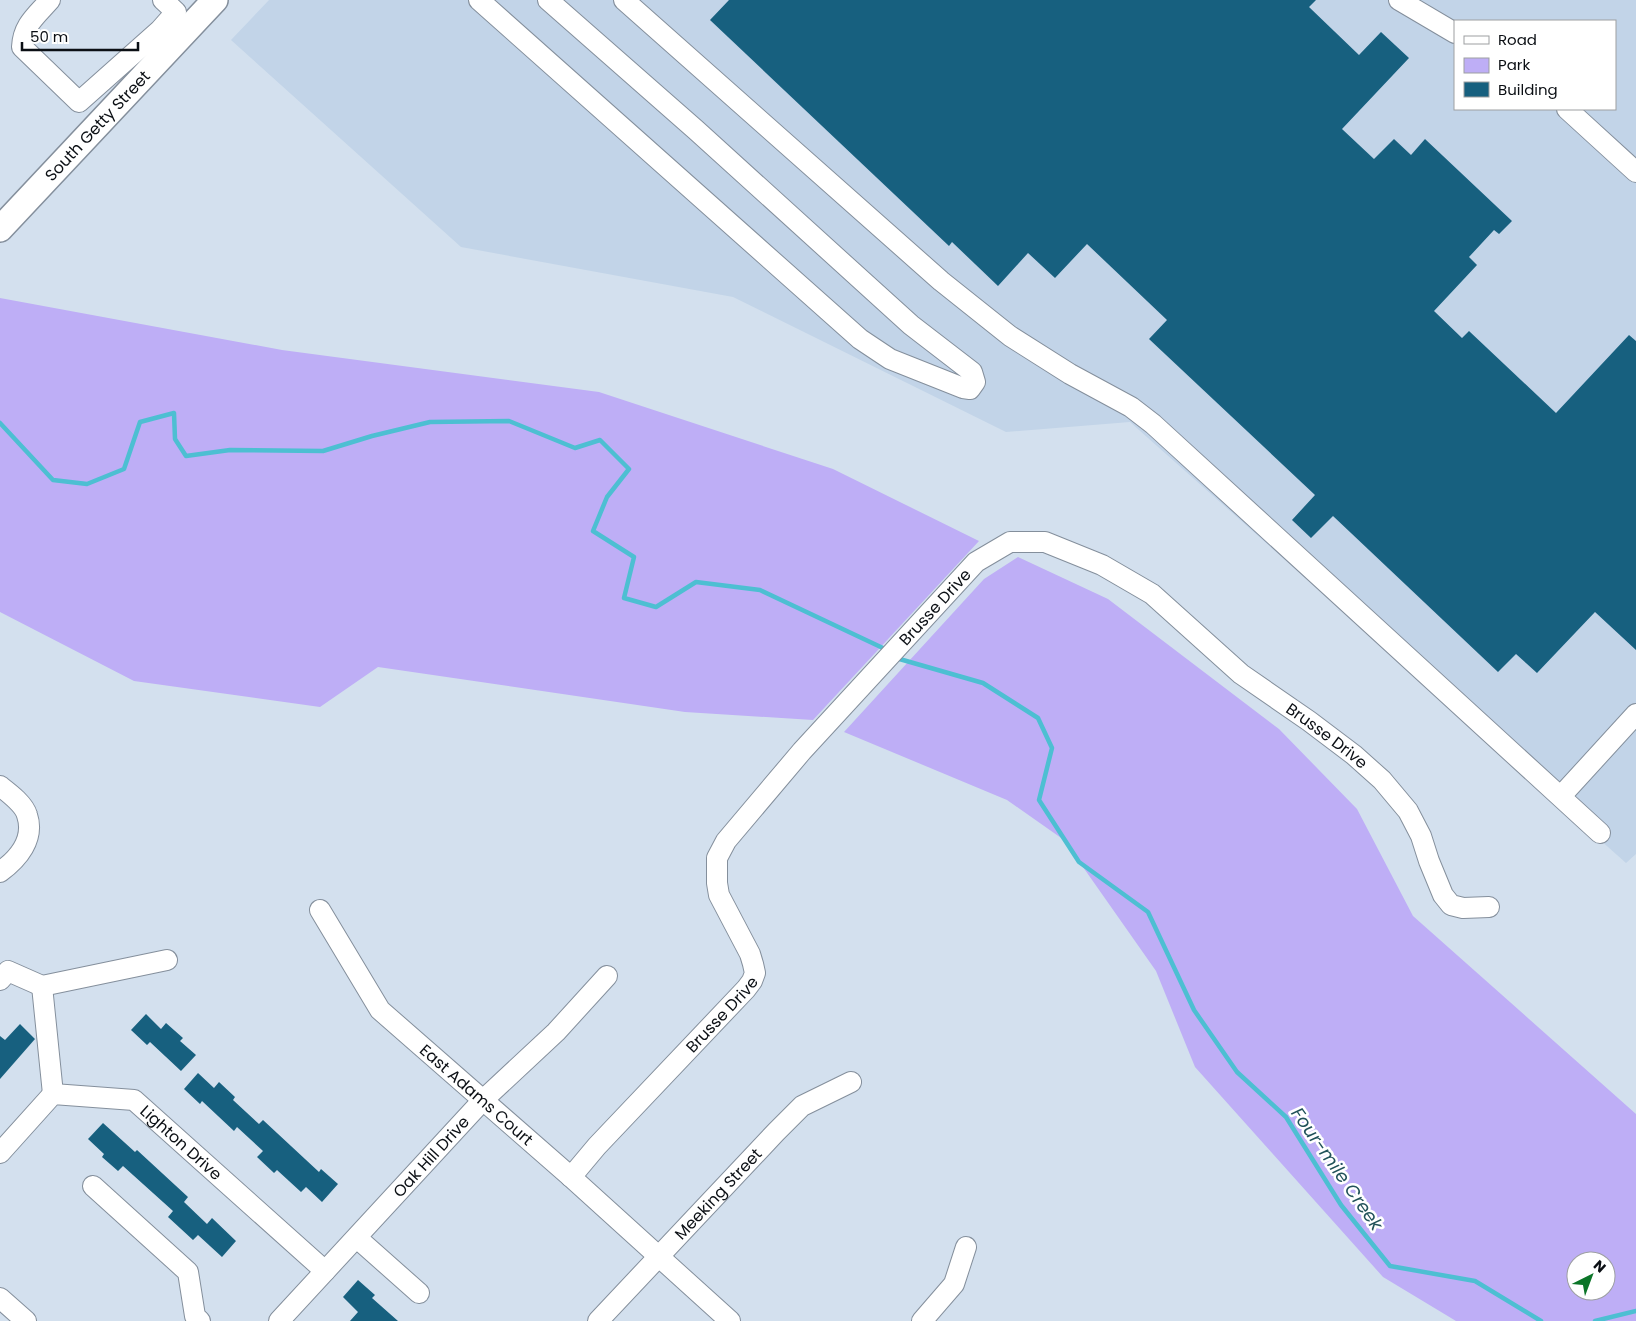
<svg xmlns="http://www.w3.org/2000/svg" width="1636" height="1321" viewBox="0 0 1636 1321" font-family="Poppins,sans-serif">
<rect width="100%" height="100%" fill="#d3e0ee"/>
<path fill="#c2d4e8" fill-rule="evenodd" d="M269,0h1367v854l-10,9 -496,-441 -124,10 -273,-135 -272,-50 -230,-207zM1455,21h160v88h-160z"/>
<g fill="#beaef6" fill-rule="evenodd">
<polygon points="0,298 282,350 599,392 833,469 979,541 813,720 685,712 378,667 320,707 134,681 0,612"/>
<path d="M1018,557l90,42 171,130 78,80 56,107 223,198v207h-180l-73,-44 -188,-210 -39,-96 -92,-131 -57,-40 -163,-68 140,-153zM1576,1261h30v30h-30z"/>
</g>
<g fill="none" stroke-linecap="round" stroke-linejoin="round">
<g stroke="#4dbfd2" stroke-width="4.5">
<polyline points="0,423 53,480 87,484 124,469 140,422 174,413 175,439 186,456 230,450 323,451 372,436 430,422 509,421 575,448 600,440 629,469 607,497 593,531 634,557 624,598 656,607 696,582 760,590 885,649"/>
<polyline points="896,658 983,683 1038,718 1052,748 1039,800 1079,862 1148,912 1194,1010 1237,1072 1286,1117 1341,1205 1390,1266 1475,1281 1541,1321"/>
<polyline points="1595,1321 1636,1311"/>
</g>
</g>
<g fill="#17607f">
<polygon points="729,0 1316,0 1309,7 1359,55 1381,32 1409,58 1342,129 1374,159 1394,139 1411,155 1425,139 1512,221 1499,234 1494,230 1469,257 1477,265 1434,311 1462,338 1469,331 1556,413 1629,335 1636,341 1636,650 1595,612 1537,673 1516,654 1498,672 1333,516 1311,538 1292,520 1315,495 1149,339 1167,320 1087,244 1055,278 1028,253 998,286 952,242 949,246 710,20"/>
<polygon points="146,1014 161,1029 166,1023 183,1038 180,1041 196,1055 181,1071 150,1042 147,1045 131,1030"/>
<polygon points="20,1024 35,1039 0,1079 0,1036 5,1040"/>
<polygon points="198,1073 214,1088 219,1082 235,1097 233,1100 259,1124 263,1120 319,1172 321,1169 338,1184 322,1202 306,1187 301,1192 277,1170 274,1173 257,1157 263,1151 237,1127 234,1131 202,1101 200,1104 184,1089"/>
<polygon points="103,1123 135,1152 137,1150 188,1197 184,1202 207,1224 212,1218 236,1241 222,1257 198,1235 193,1240 168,1217 173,1211 123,1166 118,1171 102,1157 104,1154 88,1139"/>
<polygon points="358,1280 375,1295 372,1298 398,1321 350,1321 358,1312 343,1297"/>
</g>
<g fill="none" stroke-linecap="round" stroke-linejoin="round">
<g stroke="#848f9c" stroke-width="22">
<g id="minor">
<path d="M50,0c-14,16 -27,25 -28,47l57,55 81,-72 16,-18 -13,-12"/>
<polyline points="479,0 860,339 890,359 963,388 970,389 975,382 972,372 911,325 696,130 548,0"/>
<polyline points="624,0 941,281 1010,336 1070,374 1131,407 1153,424 1600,833"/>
<polyline points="1399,0 1455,33"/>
<polyline points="1567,109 1636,172"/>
<path d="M0,786c9,7 24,18 27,29 8,24 -9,44 -27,57"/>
<polyline points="1561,796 1636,714"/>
<path id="s1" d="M320,910l60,100 191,167 159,144"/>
<polyline points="0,980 8,971 42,986 167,960"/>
<polyline points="42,986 53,1094"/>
<path id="s2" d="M0,1153l53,-59 81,6 191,171"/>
<path id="s3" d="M571,1177l26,-31 149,-157 6,-8 3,-8 -2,-9 -3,-10 -31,-59 -2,-12v-25l9,-17 76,-90 174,-189 34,-20h35l57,23 50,29 89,80 68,47 45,34 28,25 26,31 13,25 8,25 14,34 8,10 12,3 26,-1"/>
<polyline points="93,1186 188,1272 195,1316 200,1321"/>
<polyline points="357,1238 419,1293"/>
<polyline points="0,1298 26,1321"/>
<path id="s4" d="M279,1321l204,-221 73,-68 51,-56"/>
<path id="s5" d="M598,1321l178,-189 26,-26 49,-24"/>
<polyline points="922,1321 954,1284 966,1247"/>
</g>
</g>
<g stroke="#848f9c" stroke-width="28">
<g id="major">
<path id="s6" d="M0,229l215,-229"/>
</g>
</g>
<use href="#minor" stroke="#fff" stroke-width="20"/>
<use href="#major" stroke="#fff" stroke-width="25"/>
</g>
<g text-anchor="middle" stroke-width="5" stroke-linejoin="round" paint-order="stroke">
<g font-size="16" fill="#0b0f14" stroke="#fff">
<text dy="6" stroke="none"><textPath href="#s6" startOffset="142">South Getty Street</textPath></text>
<text dy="6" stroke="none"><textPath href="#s3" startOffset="732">Brusse Drive</textPath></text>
<text dy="6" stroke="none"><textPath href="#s3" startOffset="1212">Brusse Drive</textPath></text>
<text dy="6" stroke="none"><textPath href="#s3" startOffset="222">Brusse Drive</textPath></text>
<text dy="6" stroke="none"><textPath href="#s1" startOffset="245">East Adams Court</textPath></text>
<text dy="6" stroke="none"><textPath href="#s2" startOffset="224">Lighton Drive</textPath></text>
<text dy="6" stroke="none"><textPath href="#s4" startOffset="224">Oak Hill Drive</textPath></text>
<text dy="6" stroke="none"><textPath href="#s5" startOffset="175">Meeking Street</textPath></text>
</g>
<g font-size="18" font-style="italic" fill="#21525a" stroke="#fff">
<text transform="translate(1337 1169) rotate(55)" y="6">Four-mile Creek</text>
</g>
</g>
<rect x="1454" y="20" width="162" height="90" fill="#ffffff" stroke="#9d9fa1"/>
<rect x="1464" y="36" width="25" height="8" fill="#ffffff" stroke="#9d9fa1"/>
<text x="1498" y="45" font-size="15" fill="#0b0f14">Road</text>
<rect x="1464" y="58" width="25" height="15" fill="#beaef6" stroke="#9d9fa1"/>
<text x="1498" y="70" font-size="15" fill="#0b0f14">Park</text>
<rect x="1464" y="82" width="25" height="15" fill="#17607f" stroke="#9d9fa1"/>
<text x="1498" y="95" font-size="15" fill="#0b0f14">Building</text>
<g transform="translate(1591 1276) rotate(42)"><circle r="24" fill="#ffffff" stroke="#9d9fa1"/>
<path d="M0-4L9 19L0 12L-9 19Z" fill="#0b7528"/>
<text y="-8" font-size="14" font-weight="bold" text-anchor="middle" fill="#0b0f14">N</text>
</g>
<path d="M22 42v8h116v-8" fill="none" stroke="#0b0f14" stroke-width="2.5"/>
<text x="30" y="42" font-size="15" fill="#0b0f14" stroke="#ffffff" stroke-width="4" paint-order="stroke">50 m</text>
</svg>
